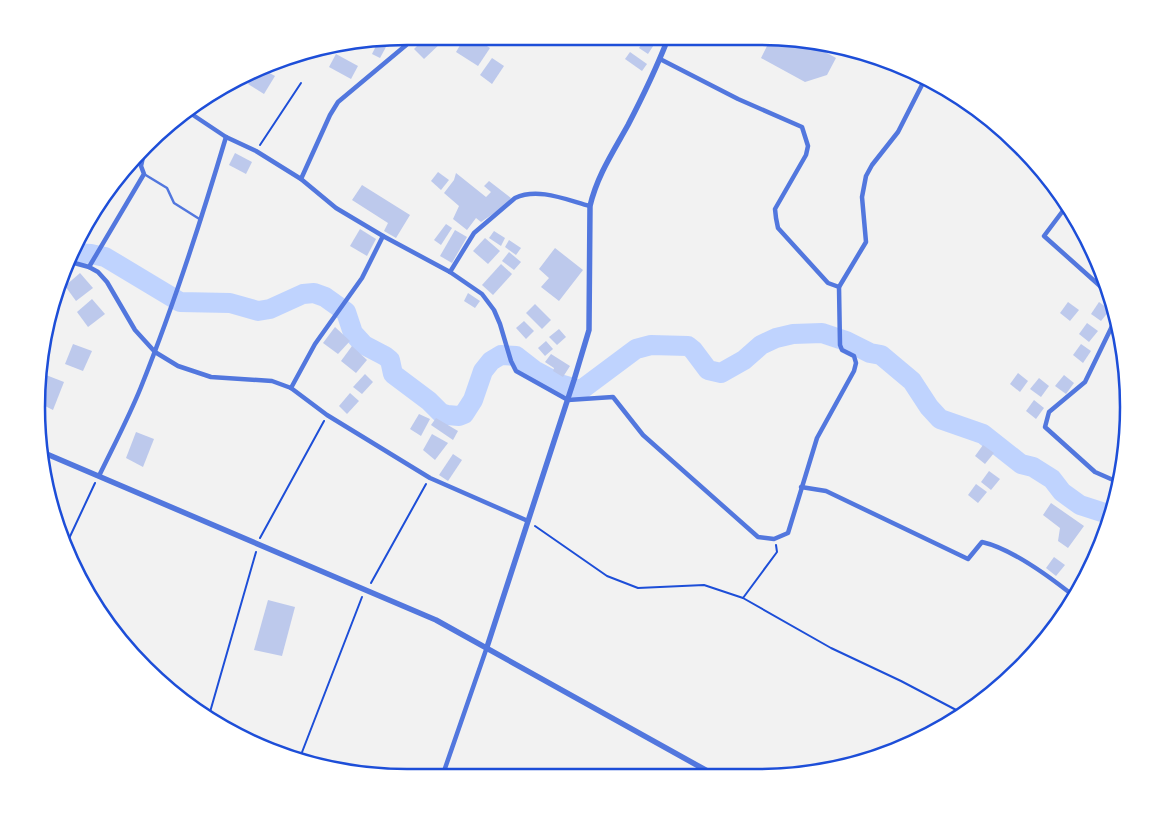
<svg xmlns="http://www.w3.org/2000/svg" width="1165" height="814" viewBox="0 0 1165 814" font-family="'PT Sans Narrow',sans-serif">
<rect width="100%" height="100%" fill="#f2f2f2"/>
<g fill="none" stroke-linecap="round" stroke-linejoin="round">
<polyline stroke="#bfd3fe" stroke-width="20" points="72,253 91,254 105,257 180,302 230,303 258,311 270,309 303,294 314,293 325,297 346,312 353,333 364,345 385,356 390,360 393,374 429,401 441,413 447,415 459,416 464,414 473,400 483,371 491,361 501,355 516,356 534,370 560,384 581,390 636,349 651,345 688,346 693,350 708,370 721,373 744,360 761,345 776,338 793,334 822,333 846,341 870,353 881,355 912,381 929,407 940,419 983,434 1021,464 1033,467 1052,479 1062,492 1080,505 1111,515"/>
</g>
<g fill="#bdc9ec">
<polygon points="426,37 437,37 442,42 424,59 414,49"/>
<polygon points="465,37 473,37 490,48 478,66 456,52"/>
<polygon points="644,40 657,40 648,54 639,48"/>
<polygon points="378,42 386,47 380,58 372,54"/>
<polygon points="769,42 823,43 820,49 836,58 827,75 805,82 761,58"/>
<polygon points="630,52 647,64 642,71 625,59"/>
<polygon points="336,54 358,66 351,79 329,67"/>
<polygon points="492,58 504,66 492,84 480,75"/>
<polygon points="264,70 275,76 264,94 248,84 253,75"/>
<polygon points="235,153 252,162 246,174 229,165"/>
<polygon points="438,172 449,180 441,190 431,181"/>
<polygon points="456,173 486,197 491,192 484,186 489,181 511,198 506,205 481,222 476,218 467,230 453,219 459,206 444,193 454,180"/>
<polygon points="362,185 410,215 396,238 384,231 388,223 352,200"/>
<polygon points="446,224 452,228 441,245 434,240"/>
<polygon points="360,229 376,239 367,256 350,246"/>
<polygon points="455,230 467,237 452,263 440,256"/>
<polygon points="494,231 505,238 501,246 489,238"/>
<polygon points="485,238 500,251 488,264 473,251"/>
<polygon points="509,240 521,248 516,255 505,247"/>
<polygon points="555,248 583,270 559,301 541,287 549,278 539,269"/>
<polygon points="509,252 521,262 514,270 502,261"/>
<polygon points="501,264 512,274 493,295 482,285"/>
<polygon points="80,273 93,288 76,301 65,286"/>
<polygon points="468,293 480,301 475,308 464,301"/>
<polygon points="92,299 105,314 88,327 77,312"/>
<polygon points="1068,302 1079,310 1070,321 1060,313"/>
<polygon points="1099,302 1110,310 1101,321 1091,314"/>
<polygon points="535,304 551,320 542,329 526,313"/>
<polygon points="524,321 534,331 526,339 516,328"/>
<polygon points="1087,323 1098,331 1089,342 1079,334"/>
<polygon points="335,327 350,341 338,354 323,343"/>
<polygon points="559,329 566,337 557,345 549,337"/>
<polygon points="546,341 553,349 545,356 538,348"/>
<polygon points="73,344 92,351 83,371 65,364"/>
<polygon points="1081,344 1091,351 1083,363 1073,355"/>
<polygon points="352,346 367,360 356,373 341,361"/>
<polygon points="551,354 570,366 563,377 553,371 554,368 545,362"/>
<polygon points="1018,373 1028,381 1020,392 1010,384"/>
<polygon points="365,374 373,382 362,394 353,387"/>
<polygon points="46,375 64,382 53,410 41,404 40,390"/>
<polygon points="1064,375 1074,383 1066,394 1055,386"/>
<polygon points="1039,378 1049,386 1041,397 1030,389"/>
<polygon points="350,393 359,401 347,414 339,406"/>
<polygon points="1034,400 1044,408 1036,419 1026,411"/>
<polygon points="419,414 430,419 421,436 410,429"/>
<polygon points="436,418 458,431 453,440 431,425"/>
<polygon points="136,432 154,439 143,467 126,458"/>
<polygon points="432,434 448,443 435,460 423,450"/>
<polygon points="983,445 994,453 985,464 975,456"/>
<polygon points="453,454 462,460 448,481 439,475"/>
<polygon points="989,471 1000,479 991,490 981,482"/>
<polygon points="976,484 987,492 978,503 968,495"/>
<polygon points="1051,503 1084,526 1068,548 1058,541 1060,528 1043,515"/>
<polygon points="1096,544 1101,548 1094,561 1087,555"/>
<polygon points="1054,557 1065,565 1056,576 1046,568"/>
<polygon points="268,600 295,607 282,656 254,650"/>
</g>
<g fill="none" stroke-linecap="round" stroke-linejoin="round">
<g stroke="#1d4ed8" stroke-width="2">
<polyline points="260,145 301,83"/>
<polyline points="535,526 607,576 638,588 704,585 743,598 831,648 901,681 960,712"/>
<polyline points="260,538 324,421"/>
<polyline points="66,545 95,483"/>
<polyline points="371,583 426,484"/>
<polyline points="743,598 777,552 776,545"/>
<polyline points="208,719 256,552"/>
<polyline points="299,760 362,597"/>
</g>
<g stroke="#5277de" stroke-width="2.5">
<polyline points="130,161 140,165"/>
<polyline points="144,174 167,188 174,203 201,220"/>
</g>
<g stroke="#5277de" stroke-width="4.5">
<polyline points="660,59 738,99 802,127 808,146 806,155 775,209 776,218 778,228 828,283 839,287"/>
<polyline points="187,111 226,137 256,151 301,179 336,208 383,236 450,272 482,294 494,310 500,324 511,361 516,371 568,400 613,397 643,435 758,537 774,539 788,533 817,438 854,371 856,363 854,356 842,350 840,345 839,287 866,242 862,197 866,176 872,165 898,132 926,77"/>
<polyline points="301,179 330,115 338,102 411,41 413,36"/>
<polyline points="1068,204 1044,236 1109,294"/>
<polyline points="67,261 89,267 98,272 107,282 135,330 155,352 178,366 211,377 272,381 291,388 327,415 430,478 528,521"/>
<polyline points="89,267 144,174 141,166 145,148"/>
<path d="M450,272l24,-39 41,-35c23,-11 52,2 75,8"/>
<polyline points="1116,318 1085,382 1049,412 1045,427 1095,472 1120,483"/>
<polyline points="291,388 315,344 362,278 383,236"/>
<path d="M99,476c14,-29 30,-59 42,-89 33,-82 60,-166 85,-250"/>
<path d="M801,487l25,4 142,68 14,-17c31,7 68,35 93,55"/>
<polyline points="442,777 487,647"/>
</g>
<g stroke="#5277de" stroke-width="5.5">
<polyline points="42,452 436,620 711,773"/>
<path d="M487,647l87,-267 15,-50 1,-124c7,-30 23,-54 38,-81 14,-27 28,-56 39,-84"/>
</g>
</g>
<path d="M0 0H1165V814H0ZM407 45H758A362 362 0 0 1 1120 407V407A362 362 0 0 1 758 769H407A362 362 0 0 1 45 407V407A362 362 0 0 1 407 45Z" fill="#fff" fill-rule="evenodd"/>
<path fill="none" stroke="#1d4ed8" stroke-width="2.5" d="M407 45H758A362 362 0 0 1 1120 407V407A362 362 0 0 1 758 769H407A362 362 0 0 1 45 407V407A362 362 0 0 1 407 45Z"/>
</svg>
